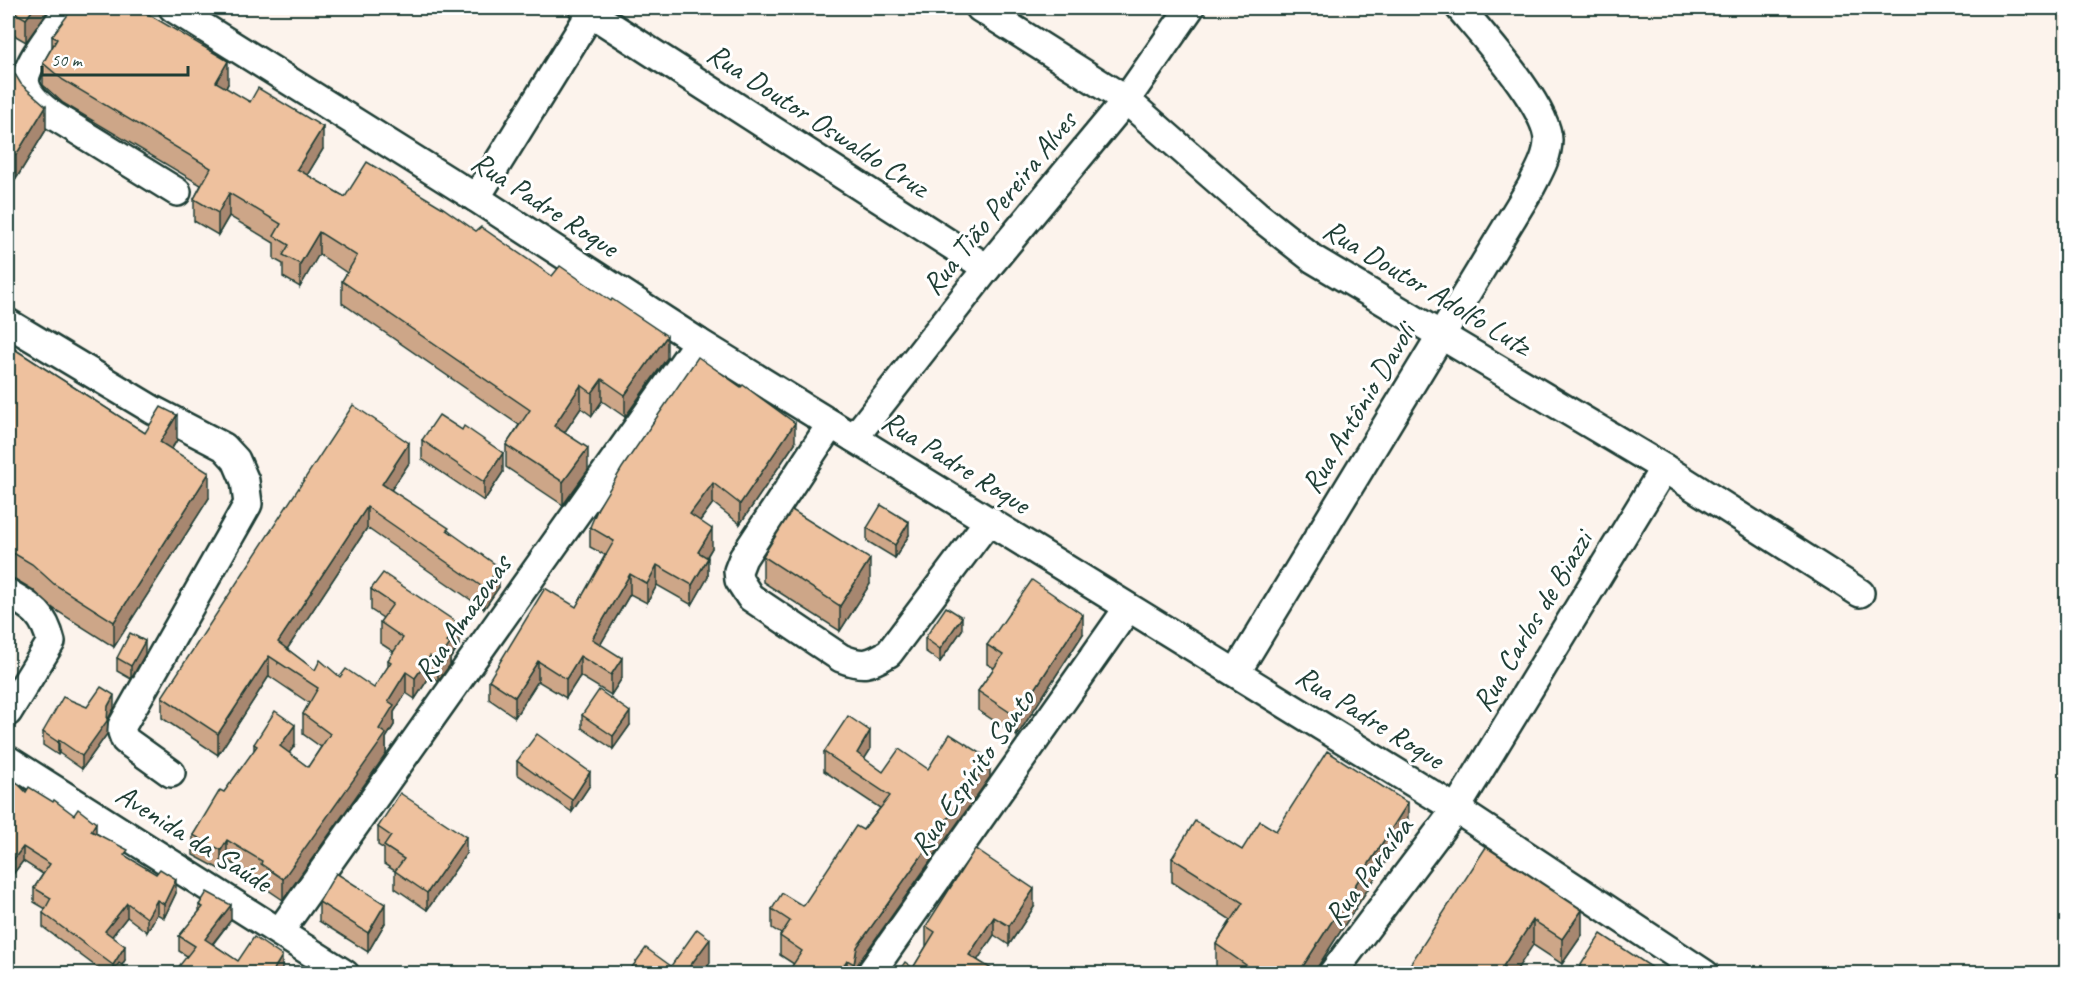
<svg xmlns="http://www.w3.org/2000/svg" width="2074" height="981" viewBox="0 0 2074 981" font-family="Caveat,sans-serif">
<rect width="100%" height="100%" fill="#fcf3ec"/>
<filter id="ink" filterUnits="userSpaceOnUse"><feTurbulence type="fractalNoise" baseFrequency=".0167" numOctaves="2"/><feDisplacementMap in="SourceGraphic" scale="12" xChannelSelector="R" yChannelSelector="G"/><feConvolveMatrix kernelMatrix="1 2 1 2 8 2 1 2 1" color-interpolation-filters="sRGB"/></filter>
<g filter="url(#ink)">
<g fill="none" stroke-linecap="round" stroke-linejoin="round">
<g stroke="#1f3d34" stroke-width="32">
<g id="minor">
<path d="M69,8c-10,15 -48,60 -43,77 3,13 17,23 28,31l123,76"/>
<polyline points="173,8 476,198 698,342 1456,809 1705,974"/>
<polyline points="583,8 987,268"/>
<polyline points="980,8 1126,100 1256,214 1313,259 1664,468 1860,593"/>
<polyline points="476,198 594,8"/>
<polyline points="8,323 153,410 224,447 236,460 245,481 248,504 122,726 122,732 125,740 171,773"/>
<path d="M831,424l-88,134 -5,13 1,9 11,17 91,61c22,9 28,7 48,-5l100,-133"/>
<polyline points="854,438 987,268 1126,100 1190,8"/>
<path d="M8,593c24,14 36,20 43,49l-43,70"/>
<path d="M1236,673l295,-486c7,-14 17,-30 17,-47 -1,-34 -65,-104 -88,-132"/>
<polyline points="8,760 345,974"/>
<polyline points="280,931 698,342"/>
<polyline points="870,974 1128,608"/>
<polyline points="1332,974 1456,809 1664,468"/>
</g>
</g>
<use href="#minor" stroke="#fff" stroke-width="27"/>
</g>
<g fill="#cda688" stroke="#1f3d34" stroke-width="1.5">
<polygon points="50,8 26,42 14,35 14,12"/>
<polygon points="52,36 228,84 226,88 323,149 307,175 345,197 476,231 667,358 625,417 602,401 592,416 581,408 564,433 588,470 563,505 506,467 506,445 519,425 342,303 342,281 347,273 319,254 300,287 283,277 283,264 274,259 274,243 229,216 218,235 194,221 194,199 201,185 63,103 43,85 43,63 52,47"/>
<polygon points="8,55 13,71 46,130 16,179 8,174"/>
<polygon points="8,345 145,433 177,440 172,449 209,498 114,647 54,609 32,589 15,579 8,578"/>
<polygon points="422,440 503,472 484,501 422,459"/>
<polygon points="795,443 740,524 713,503 700,521 712,548 707,557 708,577 692,605 657,585 647,603 630,594 600,645 622,678 611,695 580,676 566,698 538,681 515,717 489,699 489,680 576,607 605,555 590,547 590,527"/>
<polygon points="409,463 391,490 449,531 499,587 484,609 367,528 287,649 315,670 374,688 388,667 388,660 394,652 380,643 380,622 383,618 371,610 371,589 459,645 450,659 450,665 438,681 430,676 415,699 406,693 394,712 394,725 386,738 386,754 283,900 261,885 261,881 227,860 221,870 193,855 193,835 254,751 254,744 295,745 289,753 308,767 321,747 303,734 303,714 309,703 269,676 218,755 162,718 162,697"/>
<polygon points="867,528 909,535 895,558 867,541"/>
<polygon points="763,556 870,584 840,631 763,582"/>
<polygon points="962,630 940,662 925,651 925,638"/>
<polygon points="1083,634 1017,736 978,710 978,691 994,668 987,664 987,645"/>
<polygon points="145,654 131,679 117,671 117,658"/>
<polygon points="87,707 114,708 108,719 107,734 82,769 59,753 58,755 43,745 43,732"/>
<polygon points="582,715 630,725 613,749 582,728"/>
<polygon points="870,750 864,759 883,772 928,769 990,777 857,965 855,974 787,974 794,964 780,955 780,936 781,934 772,928 772,909 803,906 880,808 824,771 824,752"/>
<polygon points="517,761 590,785 572,812 517,774"/>
<polygon points="8,774 26,792 96,834 176,893 164,918 157,914 147,932 127,917 112,936 125,960 122,965 133,974 106,974 43,927 43,913 46,909 34,902 34,888 43,874 23,861 10,878 8,876"/>
<polygon points="378,827 466,854 427,910 395,888 395,871 384,864 384,849 378,845"/>
<polygon points="1408,827 1313,974 1223,974 1216,968 1216,944 1231,920 1172,882 1172,858 1242,850 1276,831"/>
<polygon points="1486,847 1582,935 1562,964 1533,945"/>
<polygon points="319,902 385,923 368,952 319,921"/>
<polygon points="199,905 231,920 213,944 238,961 282,970 187,956 179,951 179,936 199,912"/>
<polygon points="1034,907 1009,945 994,935 977,960 998,974 913,968 927,945 926,945 926,926"/>
</g>
<g fill="#a7876f" stroke="#1f3d34" stroke-width="1.5">
<polygon points="34,8 50,8 26,42 26,19"/>
<polygon points="228,61 228,84 216,104 216,82"/>
<polygon points="46,106 46,130 16,179 16,155"/>
<polygon points="323,127 323,149 297,192 297,169"/>
<polygon points="229,193 229,216 218,235 218,213"/>
<polygon points="319,232 319,254 300,287 300,264"/>
<polygon points="667,336 667,358 625,417 625,395"/>
<polygon points="602,379 602,401 592,416 592,393"/>
<polygon points="581,385 581,408 554,448 554,426"/>
<polygon points="177,415 177,440 160,467 160,442"/>
<polygon points="795,423 795,443 740,524 740,504"/>
<polygon points="409,443 409,463 382,504 382,484"/>
<polygon points="588,448 588,470 563,505 563,482"/>
<polygon points="503,453 503,472 484,501 484,482"/>
<polygon points="209,473 209,498 114,647 114,622"/>
<polygon points="713,483 713,503 690,534 690,514"/>
<polygon points="367,507 367,528 278,663 278,642"/>
<polygon points="909,522 909,535 895,558 895,545"/>
<polygon points="712,529 712,548 698,571 698,552"/>
<polygon points="708,558 708,577 692,605 692,585"/>
<polygon points="870,559 870,584 840,631 840,606"/>
<polygon points="657,565 657,585 647,603 647,584"/>
<polygon points="499,567 499,587 484,609 484,588"/>
<polygon points="630,574 630,594 592,659 592,639"/>
<polygon points="1083,615 1083,634 1017,736 1017,717"/>
<polygon points="962,617 962,630 940,662 940,649"/>
<polygon points="459,624 459,645 450,659 450,665 438,681 438,661 447,642"/>
<polygon points="145,641 145,654 131,679 131,666"/>
<polygon points="269,656 269,676 218,755 218,734"/>
<polygon points="430,656 430,676 415,699 415,678"/>
<polygon points="580,656 580,676 566,698 566,679"/>
<polygon points="622,658 622,678 611,695 611,675"/>
<polygon points="538,661 538,681 515,717 515,697"/>
<polygon points="406,672 406,693 394,712 394,725 386,738 386,754 283,900 283,879 379,729 388,701"/>
<polygon points="114,695 114,708 108,719 107,734 82,769 82,756"/>
<polygon points="630,712 630,725 613,749 613,736"/>
<polygon points="295,725 295,745 280,766 280,746"/>
<polygon points="870,731 870,750 857,771 857,753"/>
<polygon points="59,740 59,753 58,755 58,742"/>
<polygon points="990,759 990,777 857,965 855,974 854,974 854,964 857,947"/>
<polygon points="590,772 590,785 572,812 572,800"/>
<polygon points="1408,803 1408,827 1313,974 1298,974"/>
<polygon points="96,823 96,837 91,831"/>
<polygon points="466,837 466,854 427,910 427,893"/>
<polygon points="227,840 227,860 221,870 221,850"/>
<polygon points="23,847 23,861 10,878 10,864"/>
<polygon points="176,879 176,893 164,918 164,904"/>
<polygon points="1034,889 1034,907 1009,945 1009,926"/>
<polygon points="157,900 157,914 147,932 147,918"/>
<polygon points="127,903 127,917 105,945 105,931"/>
<polygon points="385,904 385,923 368,952 368,933"/>
<polygon points="231,905 231,920 205,953 205,939"/>
<polygon points="1582,910 1582,935 1562,964 1562,939"/>
<polygon points="994,917 994,935 969,973 969,955"/>
<polygon points="1533,920 1533,945 1514,974 1498,974"/>
<polygon points="710,939 710,963 702,974 684,974"/>
<polygon points="125,946 125,960 116,974 113,974 113,965"/>
<polygon points="282,956 282,970 281,974 271,974"/>
<polygon points="847,960 847,974 838,974"/>
</g>
<g fill="#eec19e" stroke="#1f3d34" stroke-width="1.5">
<polygon points="17,8 34,8 26,19 14,12"/>
<polygon points="73,8 138,8 228,61 216,82 250,102 258,88 323,127 297,169 345,197 367,162 443,208 476,231 481,227 552,276 560,266 611,301 612,299 667,336 625,395 602,379 592,393 581,385 554,426 588,448 563,482 506,445 530,410 342,281 357,256 319,232 300,264 283,255 289,245 274,236 281,224 229,193 218,213 194,199 211,168 63,80 43,63 57,39 52,36"/>
<polygon points="8,55 10,58 13,71 21,84 46,106 16,155 8,150"/>
<polygon points="8,345 145,433 161,407 177,415 160,442 209,473 114,622 54,584 32,564 15,554 8,553"/>
<polygon points="698,357 741,387 743,385 795,423 740,504 713,483 690,514 712,529 698,552 708,558 692,585 657,565 647,584 630,574 592,639 622,658 611,675 580,656 566,679 538,661 515,697 489,680 545,588 576,607 614,541 590,527 598,508 622,468"/>
<polygon points="353,405 409,443 382,484 449,528 447,530 499,567 484,588 367,507 278,642 315,670 320,660 340,677 346,669 374,688 391,662 388,660 403,638 380,622 393,604 371,589 383,573 459,624 447,642 450,644 438,661 430,656 415,678 406,672 388,701 394,705 379,729 386,734 283,879 261,864 262,861 227,840 221,850 193,835 220,790 224,792 257,746 254,744 275,711 295,725 280,746 308,767 330,734 303,714 318,688 269,656 218,734 162,697"/>
<polygon points="439,415 462,430 464,426 503,453 484,482 422,440"/>
<polygon points="881,505 909,522 895,545 867,528"/>
<polygon points="792,510 870,559 840,606 763,556"/>
<polygon points="1032,580 1083,615 1017,717 978,691 1003,655 987,645"/>
<polygon points="946,607 962,617 940,649 925,638"/>
<polygon points="130,633 145,641 131,666 117,658"/>
<polygon points="101,687 114,695 108,706 107,721 82,756 59,740 58,742 43,732 63,697 87,707"/>
<polygon points="599,690 630,712 613,736 582,715"/>
<polygon points="848,716 870,731 857,753 883,772 899,749 928,769 950,734 990,759 857,947 854,964 847,960 838,974 787,974 802,951 780,936 790,921 772,909 782,893 803,906 856,826 863,830 890,796 824,752"/>
<polygon points="537,734 590,772 572,800 517,761"/>
<polygon points="1327,751 1408,803 1298,974 1259,974 1216,944 1243,903 1172,858 1195,821 1242,850 1260,821 1276,831"/>
<polygon points="8,774 26,792 29,787 53,802 54,800 74,815 78,809 96,823 91,831 128,850 124,855 156,874 160,869 176,879 164,904 157,900 147,918 127,903 105,931 125,946 113,965 43,913 51,898 34,888 50,864 23,847 10,864 8,862"/>
<polygon points="400,793 466,837 427,893 395,871 404,859 384,846 391,836 378,827"/>
<polygon points="1486,847 1582,910 1562,939 1533,920 1498,974 1404,974"/>
<polygon points="975,849 1034,889 1009,926 994,917 969,955 998,973 997,974 897,974 905,962 913,968 935,932 926,926"/>
<polygon points="336,873 385,904 368,933 319,902"/>
<polygon points="207,892 231,905 205,939 238,961 254,937 282,956 271,974 173,974 195,946 179,936 203,907 199,905"/>
<polygon points="697,929 710,939 684,974 627,974 646,948 671,966"/>
<polygon points="1601,934 1662,974 1575,974"/>
<polygon points="119,963 133,974 111,974"/>
<polygon points="309,965 324,974 304,974"/>
</g>
</g>
<g text-anchor="middle" stroke-width="6" stroke-linejoin="round" paint-order="stroke">
<g font-size="30" fill="#1f3d34" stroke="#fff">
<text transform="translate(818 120) rotate(33)" y="10">Rua Doutor Oswaldo Cruz</text>
<text transform="translate(999 203) rotate(-51)" y="10">Rua Tião Pereira Alves</text>
<text transform="translate(545 204) rotate(33)" y="10">Rua Padre Roque</text>
<text transform="translate(1427 287) rotate(31)" y="10">Rua Doutor Adolfo Lutz</text>
<text transform="translate(1358 408) rotate(-59)" y="10">Rua Antônio Davoli</text>
<text transform="translate(956 462) rotate(32)" y="10">Rua Padre Roque</text>
<text transform="translate(462 618) rotate(-55)" y="10">Rua Amazonas</text>
<text transform="translate(1532 621) rotate(-59)" y="10">Rua Carlos de Biazzi</text>
<text transform="translate(1370 717) rotate(32)" y="10">Rua Padre Roque</text>
<text transform="translate(972 772) rotate(-55)" y="10">Rua Espírito Santo</text>
<text transform="translate(194 838) rotate(32)" y="10">Avenida da Saúde</text>
<text transform="translate(1368 871) rotate(-53)" y="10">Rua Paraíba</text>
</g>
</g>
<rect width="2074" height="981" fill="none" stroke="#fff" stroke-width="30"/>
<rect x="15" y="15" width="2044" height="951" fill="none" stroke="#1f3d34" stroke-width="2" filter="url(#ink)"/>
<path d="M42 66v9h146v-9" fill="none" stroke="#1f3d34" stroke-width="3"/>
<text x="51" y="66" font-size="18" fill="#1f3d34" stroke="#ffffff" stroke-width="4.5" paint-order="stroke">50 m</text>
</svg>
